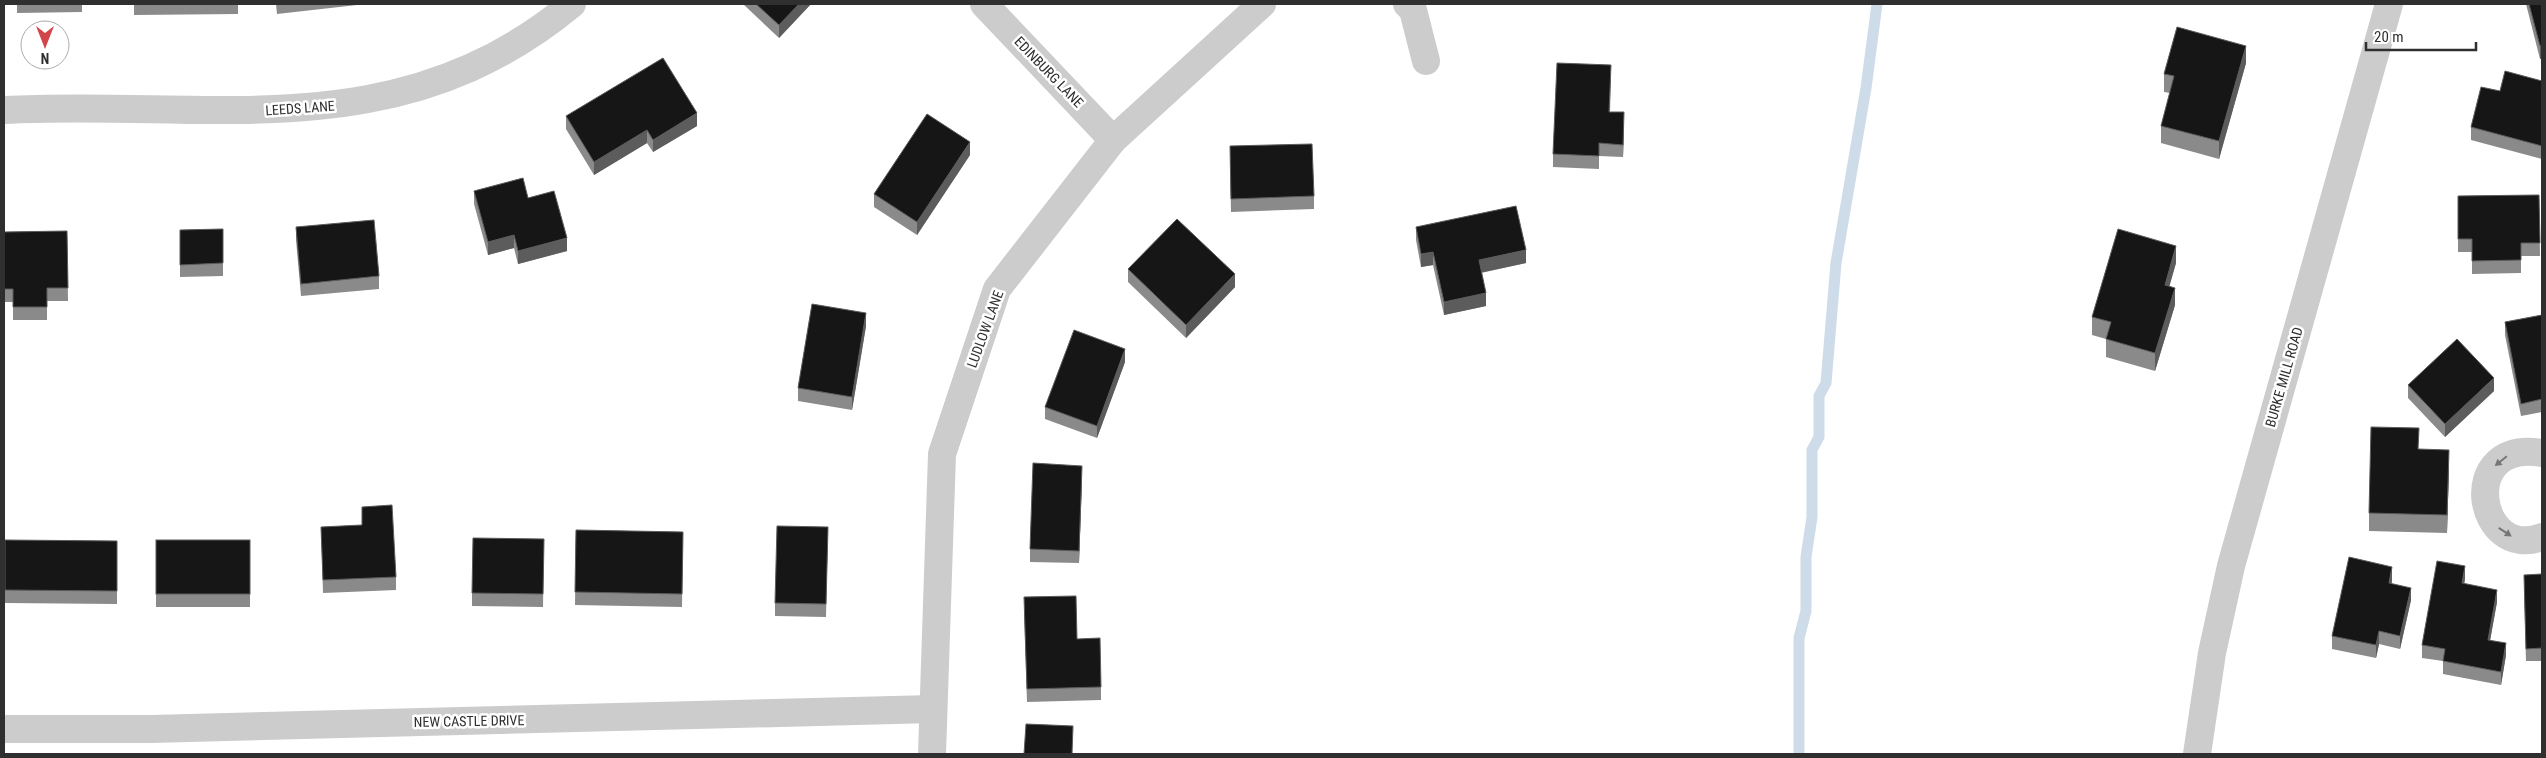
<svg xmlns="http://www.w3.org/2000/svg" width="2546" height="758" viewBox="0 0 2546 758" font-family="'Roboto Condensed',sans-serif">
<rect width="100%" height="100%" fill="#fff"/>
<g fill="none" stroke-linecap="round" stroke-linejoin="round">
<polyline stroke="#cddce8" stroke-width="11" points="1799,754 1799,638 1806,611 1806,557 1812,517 1812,450 1819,437 1819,396 1826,383 1836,263 1866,88 1877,4"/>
<g stroke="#ccc" stroke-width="28">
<polyline points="984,4 1113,140"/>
<polyline points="1407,4 1413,10 1426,61"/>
<path d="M4,110c206,-11 392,40 568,-106"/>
<path d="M2542,453c-86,-15 -65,109 0,84"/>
<polyline points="4,729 151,729 933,709"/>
<polyline points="932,754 942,454 997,289 1113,140 1262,4"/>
</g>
<polyline stroke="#ccc" stroke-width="28" points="2197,754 2212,653 2231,566 2389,4"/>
</g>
<g fill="#8a8a8a">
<polygon points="17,4 82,4 82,12 17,13"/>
<polygon points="134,4 238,4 238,14 134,15"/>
<polygon points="276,4 366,4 277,14"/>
<polygon points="743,4 811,4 779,38"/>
<polygon points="2526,4 2542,4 2542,58 2540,59"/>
<polygon points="2246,63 2219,159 2161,143 2161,126 2170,93 2164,92 2164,74"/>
<polygon points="1611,78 1610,112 1624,125 1623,157 1599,156 1599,169 1553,167 1553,154"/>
<polygon points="2542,81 2542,159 2471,140 2471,127 2500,91"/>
<polygon points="566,116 697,126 653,152 647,143 594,175 566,129"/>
<polygon points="970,155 917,235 874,207 874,194"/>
<polygon points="1230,159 1314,196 1314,209 1231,212"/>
<polygon points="474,191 528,198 567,251 518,264 514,248 488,255 474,204"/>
<polygon points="2539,195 2540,256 2521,256 2521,273 2472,274 2472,252 2458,252 2458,196"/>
<polygon points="296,227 379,276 379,289 301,296 296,240"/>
<polygon points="1416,227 1526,263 1481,273 1486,306 1444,315 1433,265 1421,267 1416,240"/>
<polygon points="223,229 223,276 180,277 180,230"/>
<polygon points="67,231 68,301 47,301 47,320 13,320 13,302 4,302 4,232"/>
<polygon points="2176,263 2169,286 2175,305 2155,371 2106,357 2106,339 2092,335 2092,317"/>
<polygon points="1128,269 1235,287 1186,338 1128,282"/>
<polygon points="2542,315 2542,412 2521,416 2505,335 2505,322"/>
<polygon points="866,326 852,410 798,401 798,388"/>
<polygon points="1125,362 1097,438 1045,419 1045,407"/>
<polygon points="2408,385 2494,391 2445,437 2408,398"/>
<polygon points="2419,449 2449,468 2447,533 2369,531 2369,513"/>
<polygon points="1082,479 1079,563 1030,562 1030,549"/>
<polygon points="321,527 396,577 396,590 323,593"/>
<polygon points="828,527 826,617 775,616 775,603"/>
<polygon points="576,530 683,532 682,607 575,605"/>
<polygon points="544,539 543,607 472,606 472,593"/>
<polygon points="5,540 117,541 117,604 5,603"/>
<rect x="156" y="540" width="94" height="67"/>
<polygon points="2542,574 2542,661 2526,661 2524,588"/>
<polygon points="2465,579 2464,584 2497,602 2490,640 2506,655 2501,685 2443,674 2443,661 2422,658 2422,645"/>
<polygon points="2392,580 2392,584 2411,600 2400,649 2379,644 2376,658 2332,649 2332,636"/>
<polygon points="1024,610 1077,639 1101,687 1101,700 1027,702"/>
</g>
<g fill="#5c5c5c">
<polygon points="799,4 811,4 779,38 779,25"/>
<polygon points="2542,45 2542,58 2540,59 2540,46"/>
<polygon points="2246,46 2246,63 2219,159 2219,141"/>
<polygon points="1624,112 1624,125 1623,157 1623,145"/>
<polygon points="697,113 697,126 653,152 653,140"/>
<polygon points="647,130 647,143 594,175 594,162"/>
<polygon points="970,142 970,155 917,235 917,222"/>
<polygon points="514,235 514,248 488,255 488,242"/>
<polygon points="567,238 567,251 518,264 518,251"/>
<polygon points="2176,246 2176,263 2165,302 2165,285"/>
<polygon points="1526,250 1526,263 1479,273 1479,260"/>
<polygon points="1433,252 1433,265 1421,267 1421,254"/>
<polygon points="1235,274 1235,287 1186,338 1186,325"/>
<polygon points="2175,288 2175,305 2155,371 2155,353"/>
<polygon points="1486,293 1486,306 1444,315 1444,302"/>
<polygon points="866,313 866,326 852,410 852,397"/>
<polygon points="1125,349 1125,362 1097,438 1097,426"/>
<polygon points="2494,378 2494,391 2445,437 2445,424"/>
<polygon points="2449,450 2449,468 2447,533 2447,515"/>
<polygon points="1082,466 1082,479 1079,563 1079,551"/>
<polygon points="2465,566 2465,579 2462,596 2462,583"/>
<polygon points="2392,567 2392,580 2389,596 2389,583"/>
<polygon points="2411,588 2411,600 2400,649 2400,636"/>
<polygon points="2497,590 2497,602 2488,652 2488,640"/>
<polygon points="2379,631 2379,644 2376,658 2376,645"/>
<polygon points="2506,643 2506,655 2501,685 2501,672"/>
</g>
<g fill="#161616" stroke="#5c5c5c">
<polygon points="756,4 799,4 779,25"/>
<polygon points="2529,4 2542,4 2542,45 2540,46"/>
<polygon points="2177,27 2246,46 2219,141 2161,126 2174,76 2164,74"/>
<polygon points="663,58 697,113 653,140 647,130 594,162 566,116"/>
<polygon points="1557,63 1611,65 1609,112 1624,112 1623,145 1599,143 1599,156 1553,154"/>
<polygon points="2505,71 2542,81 2542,146 2471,127 2481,87 2500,91"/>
<polygon points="927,114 970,142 917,222 874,194"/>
<polygon points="1312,144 1314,196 1231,199 1230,146"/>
<polygon points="523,178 528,198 554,191 567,238 518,251 514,235 488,242 474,191"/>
<polygon points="2539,195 2540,243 2521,243 2521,260 2472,261 2472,239 2458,239 2458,196"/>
<polygon points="1516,206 1526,250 1479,260 1486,293 1444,302 1433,252 1421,254 1416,227"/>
<polygon points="1177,219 1235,274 1186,325 1128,269"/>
<polygon points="374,220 379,276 301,284 296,227"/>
<polygon points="223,229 223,263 180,265 180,230"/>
<polygon points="2118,229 2176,246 2165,285 2175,288 2155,353 2106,339 2111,322 2092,317"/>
<polygon points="67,231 68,288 47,288 47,307 13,307 13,289 4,289 4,232"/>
<polygon points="812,304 866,313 852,397 798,388"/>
<polygon points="2542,315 2542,399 2521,404 2505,322"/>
<polygon points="1074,330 1125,349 1097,426 1045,407"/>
<polygon points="2457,339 2494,378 2445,424 2408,385"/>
<polygon points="2371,427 2419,428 2418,449 2449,450 2447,515 2369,513"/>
<polygon points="1033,463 1082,466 1079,551 1030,549"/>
<polygon points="392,505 396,577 323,580 321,527 362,525 362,507"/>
<polygon points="777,526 828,527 826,604 775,603"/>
<polygon points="576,530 683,532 682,594 575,592"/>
<polygon points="473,538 544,539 543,594 472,593"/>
<polygon points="5,540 117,541 117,591 5,590"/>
<rect x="156" y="540" width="94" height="54"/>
<polygon points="2349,557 2392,567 2389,583 2411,588 2400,636 2379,631 2376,645 2332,636"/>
<polygon points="2437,561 2465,566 2462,583 2497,590 2488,640 2506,643 2501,672 2443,661 2445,649 2422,645"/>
<polygon points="2542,574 2542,648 2526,649 2524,575"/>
<polygon points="1076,596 1077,639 1100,638 1101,687 1027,689 1024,597"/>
<polygon points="1026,724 1073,726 1072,754 1024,754"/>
</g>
<defs><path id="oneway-solid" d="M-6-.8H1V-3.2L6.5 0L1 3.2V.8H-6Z" transform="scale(1.25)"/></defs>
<g fill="#767676">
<use href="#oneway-solid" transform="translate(2501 461) rotate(141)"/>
<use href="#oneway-solid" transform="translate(2505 532) rotate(33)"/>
</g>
<g text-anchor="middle" stroke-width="5" stroke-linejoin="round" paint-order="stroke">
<g font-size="14" fill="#2f2f2f" stroke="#fff">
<text transform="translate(1049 72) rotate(46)" y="5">EDINBURG LANE</text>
<text transform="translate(300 108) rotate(-4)" y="5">LEEDS LANE</text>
<text transform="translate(985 329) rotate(-70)" y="5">LUDLOW LANE</text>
<text transform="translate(2284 377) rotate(-74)" y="5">BURKE MILL ROAD</text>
<text transform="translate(469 721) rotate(-1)" y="5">NEW CASTLE DRIVE</text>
</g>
</g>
<rect width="2546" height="758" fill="none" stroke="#2f2f2f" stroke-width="10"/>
<g transform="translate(45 45) rotate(180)"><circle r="24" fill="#ffffff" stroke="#acacac"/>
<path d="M0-4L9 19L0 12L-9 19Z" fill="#d24548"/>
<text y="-8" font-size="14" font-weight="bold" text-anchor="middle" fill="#2f2f2f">N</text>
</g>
<path d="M2366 42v8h110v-8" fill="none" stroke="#2f2f2f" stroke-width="2.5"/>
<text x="2374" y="42" font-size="15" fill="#2f2f2f" stroke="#ffffff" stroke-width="4" paint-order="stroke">20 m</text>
</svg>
